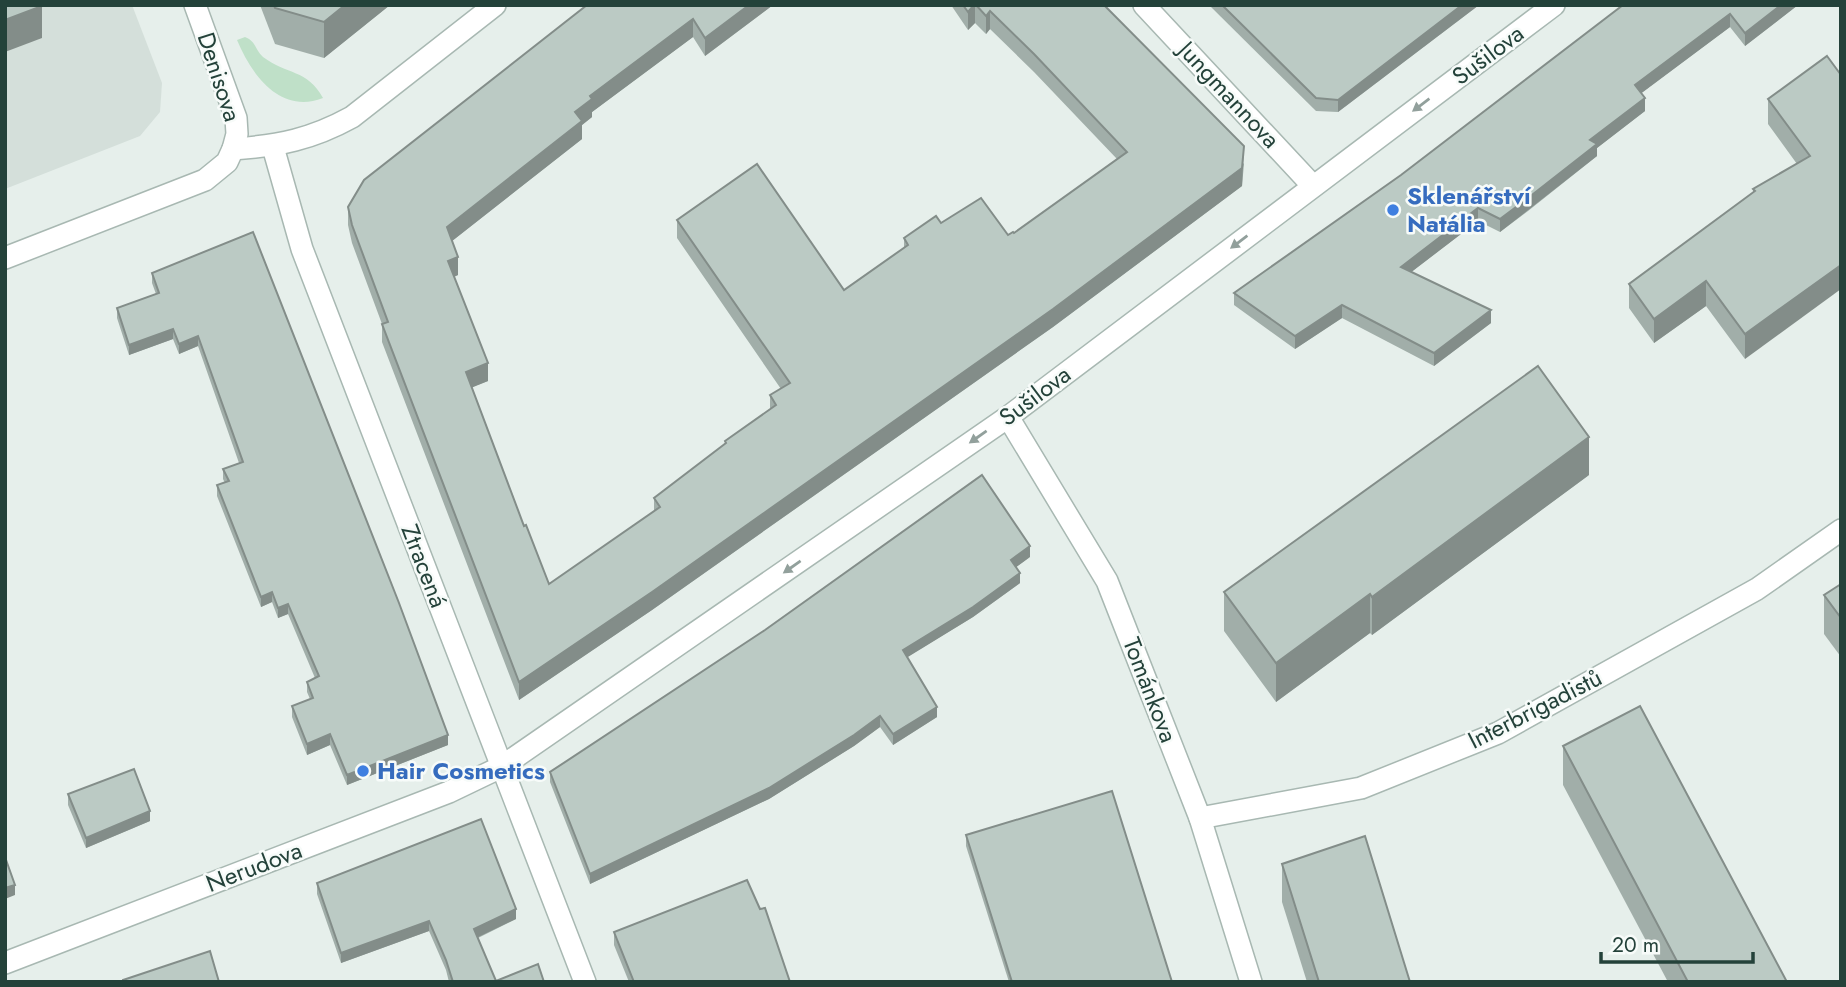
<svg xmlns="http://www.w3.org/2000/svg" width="1846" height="987" viewBox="0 0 1846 987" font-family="Jost,sans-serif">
<rect width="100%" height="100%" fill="#e6efeb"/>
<polygon fill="#d4dfda" points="5,5 132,5 162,83 160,112 140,136 5,189"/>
<path fill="#bfe0c8" d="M245,37c11,4 10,13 18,20 24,18 44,12 60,41 -43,17 -72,-24 -86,-58z"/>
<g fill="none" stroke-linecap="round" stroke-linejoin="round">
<g stroke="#a8b8b2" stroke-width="24">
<g id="street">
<polyline points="195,5 236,118 237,134 233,149"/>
<polyline points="1144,5 1313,186"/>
<polyline points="273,147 302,249 585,982"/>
<path d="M5,258l200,-78 22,-18 6,-13c46,-3 79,-10 119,-32l143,-112"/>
<polyline points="1008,417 1107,581 1200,818 1251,982"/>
<polyline points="1200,818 1361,788 1498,733 1757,589 1841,530"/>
<polyline points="5,963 449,792 501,767 1008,417 1554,5"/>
</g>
</g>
<use href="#street" stroke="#fff" stroke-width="21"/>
</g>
<g fill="#a1aea9">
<polygon points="260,5 390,5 324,58 275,44"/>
<polygon points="587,5 773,5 705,56 693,37 592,112 592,117 582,125 582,139 452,241 458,275 454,277 488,381 472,387 524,526 549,584 654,512 654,498 725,444 725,441 770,409 770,395 781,389 677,238 677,220 844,290 904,248 904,238 941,223 1008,235 1014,233 1117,159 1034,72 990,29 986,34 975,23 968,30 951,5 1104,5 1244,164 1242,186 1053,327 652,610 519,700 382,342 382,324 352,243 348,225 348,207"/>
<polygon points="1209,5 1479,5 1338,112 1316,111"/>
<polygon points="1623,5 1798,5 1745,46 1730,27 1641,93 1645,111 1597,148 1597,156 1528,211 1500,232 1478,221 1411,272 1491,323 1434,366 1342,318 1295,349 1234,305 1234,293 1401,175"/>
<polygon points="1841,75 1745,359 1706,306 1654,343 1629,308 1629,284 1753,193 1753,189 1797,164 1768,124 1768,99"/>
<polygon points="253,232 448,745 347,785 330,745 307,755 292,717 292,706 310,699 307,692 307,682 315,678 288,614 278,618 272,602 261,607 217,496 217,485 225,483 223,479 223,469 239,463 198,346 179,354 173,339 129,355 117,318 117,308 156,294 152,283 152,273"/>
<polygon points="1589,475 1372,635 1370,633 1276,702 1224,631 1224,592"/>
<polygon points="1030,557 1016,567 1020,583 973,617 907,657 937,717 893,745 880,727 854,746 769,799 590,884 550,782 550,772"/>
<polygon points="1841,584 1841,657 1824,634 1824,595"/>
<polygon points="1563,746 1787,982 1668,982 1563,785"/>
<polygon points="68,794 150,821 86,848 68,805"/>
<polygon points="966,835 1172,982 1009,982 966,846"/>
<polygon points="1282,864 1410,982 1307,982 1282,902"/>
<polygon points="317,883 516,919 478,938 496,981 544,982 449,982 446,970 429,931 341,963 317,894"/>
<polygon points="614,932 790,982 629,982 614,945"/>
</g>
<g fill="#838d89">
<polygon points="345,5 390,5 324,58 324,22"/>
<polygon points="749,5 773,5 705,56 705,38"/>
<polygon points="975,5 975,23 968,30 968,12"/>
<polygon points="1462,5 1479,5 1338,112 1338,100"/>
<polygon points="1781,5 1798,5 1745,46 1745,33"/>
<polygon points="42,6 42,38 5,52 5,20"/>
<polygon points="990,11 990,29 986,34 986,16"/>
<polygon points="1730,14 1730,27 1635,98 1635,85"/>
<polygon points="693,19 693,37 592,112 592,117 582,125 582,139 447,245 447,227 575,112 590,96"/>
<polygon points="1645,98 1645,111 1597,148 1597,156 1500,232 1500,219 1590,140"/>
<polygon points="1244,146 1242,186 1053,327 652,610 519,700 519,682"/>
<polygon points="1478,208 1478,221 1401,280 1401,267"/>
<polygon points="458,257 458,275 448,279 448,261"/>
<polygon points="1841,265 1841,289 1745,359 1745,334"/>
<polygon points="1706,281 1706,306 1654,343 1654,319"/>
<polygon points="1342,305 1342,318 1295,349 1295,336"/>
<polygon points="1491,310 1491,323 1434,366 1434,353"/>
<polygon points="173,329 173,339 129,355 129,345"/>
<polygon points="198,336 198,346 179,354 179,344"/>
<polygon points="488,363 488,381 466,390 466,372"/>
<polygon points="1589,437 1589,475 1372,635 1372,597"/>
<polygon points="1030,546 1030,557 1011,571 1011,560"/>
<polygon points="1020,573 1020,583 973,617 903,660 903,650"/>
<polygon points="272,592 272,602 261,607 261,597"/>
<polygon points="1370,594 1370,633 1276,702 1276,663"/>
<polygon points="288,604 288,614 278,618 278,608"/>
<polygon points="937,707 937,717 893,745 893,734"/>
<polygon points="880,716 880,727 854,746 769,799 590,884 590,874"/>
<polygon points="330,734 330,745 307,755 307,744"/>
<polygon points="448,735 448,745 347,785 347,775"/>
<polygon points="150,811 150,821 86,848 86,838"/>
<polygon points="15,885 15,895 5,899 5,888"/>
<polygon points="516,909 516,919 474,939 474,929"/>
<polygon points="429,921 429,931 341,963 341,953"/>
</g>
<g fill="#bbcac4" stroke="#838d89" stroke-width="2">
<polygon points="5,5 41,5 42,6 5,20"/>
<polygon points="274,5 345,5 324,22 275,8"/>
<polygon points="587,5 749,5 705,38 693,19 590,96 592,99 575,112 582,121 447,227 458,257 448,261 488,363 466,372 524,526 526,525 549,584 660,507 654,498 726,443 725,441 776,405 770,395 790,383 677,220 757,164 844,290 908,245 904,238 936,216 941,223 981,198 1008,235 1013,232 1014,233 1127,152 1034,54 990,11 986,16 976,5 1104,5 1244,146 1242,168 1053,309 652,592 519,682 382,324 388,322 352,225 348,207 364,180"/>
<polygon points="963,5 974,5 968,12"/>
<polygon points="1222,5 1462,5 1338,100 1316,98"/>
<polygon points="1623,5 1781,5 1745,33 1730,14 1635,85 1645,98 1590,140 1597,144 1528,198 1500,219 1478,208 1401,267 1491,310 1434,353 1342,305 1295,336 1234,293 1401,175"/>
<polygon points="1827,56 1841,75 1841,265 1745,334 1706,281 1654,319 1629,284 1755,191 1753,189 1810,156 1768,99"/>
<polygon points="253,232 399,603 448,735 347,775 330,734 307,744 292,706 313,698 307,682 319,676 288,604 278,608 272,592 261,597 217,485 229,481 223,469 243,462 198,336 179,344 173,329 129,345 117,308 159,293 152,273"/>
<polygon points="1538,366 1589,437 1372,597 1370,594 1276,663 1224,592"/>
<polygon points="982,475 1030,546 1011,560 1020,573 973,607 903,650 937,707 893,734 880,716 854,735 769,788 590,874 550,772 765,630"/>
<polygon points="1841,584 1841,618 1824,595"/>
<polygon points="1640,706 1787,982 1688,982 1563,746"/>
<polygon points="134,769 150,811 86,838 68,794"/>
<polygon points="1112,791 1172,982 1012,982 966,835"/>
<polygon points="481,819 516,909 474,929 496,981 538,964 544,982 453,982 446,960 429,921 341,953 317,883"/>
<polygon points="1365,836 1410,982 1319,982 1282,864"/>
<polygon points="5,857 15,885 5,888"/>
<polygon points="747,880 760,909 765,908 790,982 634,982 614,932"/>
<polygon points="210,951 219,982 123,982 123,980"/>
</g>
<defs><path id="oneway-solid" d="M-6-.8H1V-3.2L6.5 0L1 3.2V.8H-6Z" transform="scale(1.75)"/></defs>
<g fill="#92a09c">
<use href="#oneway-solid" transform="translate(1421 105) rotate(143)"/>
<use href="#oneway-solid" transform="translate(1239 242) rotate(143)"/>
<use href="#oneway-solid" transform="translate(978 437) rotate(145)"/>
<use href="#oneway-solid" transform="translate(792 567) rotate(145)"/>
</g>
<g fill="#3f7fe0" stroke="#f7fbf9" stroke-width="2.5">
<circle cx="1393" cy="210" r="7"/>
<circle cx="363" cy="771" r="7"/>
</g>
<g text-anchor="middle" stroke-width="5" stroke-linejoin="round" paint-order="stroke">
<g font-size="24" fill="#24423a" stroke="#f7fbf9">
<text transform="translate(1488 55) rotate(-37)" y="8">Sušilova</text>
<text transform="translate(219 77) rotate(72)" y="8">Denisova</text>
<text transform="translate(1229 95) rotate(47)" y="8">Jungmannova</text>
<text transform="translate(1035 396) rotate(-37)" y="8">Sušilova</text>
<text transform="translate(424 566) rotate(69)" y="8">Ztracená</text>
<text transform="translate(1150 690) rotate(69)" y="8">Tománkova</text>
<text transform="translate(1535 709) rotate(-27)" y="8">Interbrigadistů</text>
<text transform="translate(254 867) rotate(-21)" y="8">Nerudova</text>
</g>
<g font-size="24" font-weight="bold" fill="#366cbe" stroke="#f7fbf9" text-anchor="start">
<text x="1407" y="204">Sklenářství<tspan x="1407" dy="28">Natália</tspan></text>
<text x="377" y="779">Hair Cosmetics</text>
</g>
</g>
<rect width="1846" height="987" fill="none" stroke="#24423a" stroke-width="14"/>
<path d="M1601 952v10h152v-10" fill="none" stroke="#24423a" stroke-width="3.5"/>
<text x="1612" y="952" font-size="21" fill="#24423a" stroke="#f7fbf9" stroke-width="5" paint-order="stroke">20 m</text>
</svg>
